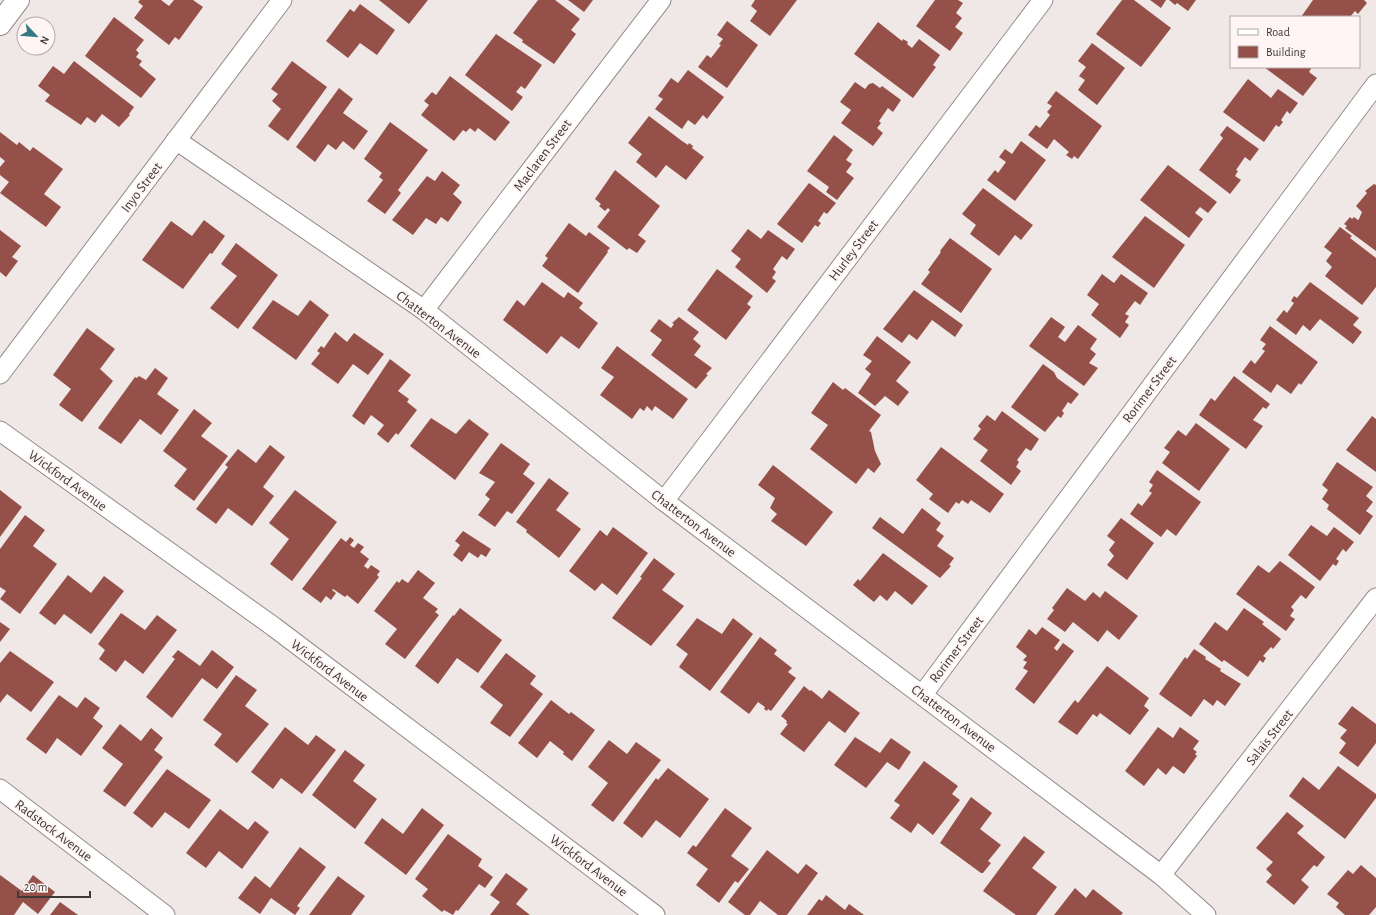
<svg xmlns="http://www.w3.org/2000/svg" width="1376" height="915" viewBox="0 0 1376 915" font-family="'Alegreya Sans',sans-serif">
<rect width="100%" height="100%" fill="#f0e8e6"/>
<g fill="#955149">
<polygon points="140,0 161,0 169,6 174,0 193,0 203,7 179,40 175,37 169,45 134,18 143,6 138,2"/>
<polygon points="379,0 428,0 409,24"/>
<polygon points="538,0 555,0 580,19 571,30 576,34 554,64 522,42 523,40 513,33"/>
<polygon points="568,0 593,0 584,12"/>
<polygon points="755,0 797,0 770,36 750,21 757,11 751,6"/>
<polygon points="935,0 958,0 963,3 956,13 962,18 955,27 963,33 950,51 916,26"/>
<polygon points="1122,0 1134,0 1171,28 1141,67 1096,34"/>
<polygon points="1150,0 1166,0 1161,8"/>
<polygon points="1169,0 1196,0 1188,11 1177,3 1175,5"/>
<polygon points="1313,0 1364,0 1367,3 1358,14 1355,11 1350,17 1301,17"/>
<polygon points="360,4 395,30 377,55 360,43 348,58 326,41 350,9 354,12"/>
<polygon points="114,17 144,40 136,50 139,53 136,57 142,61 139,65 156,79 141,98 85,56"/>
<polygon points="727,21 758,45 727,88 698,67 707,55 711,58 721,45 719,44 723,39 717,35"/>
<polygon points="878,22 902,41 903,39 908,42 907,44 912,48 919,39 940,55 933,65 936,67 913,98 854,54"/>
<polygon points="496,34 542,65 525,89 521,86 516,92 523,97 512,111 465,75"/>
<polygon points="1092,43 1125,68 1097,105 1078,90 1085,80 1079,76 1086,67 1078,61"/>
<polygon points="74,61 134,107 129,114 130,115 119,127 102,114 95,123 87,117 81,125 45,101 50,95 38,86 53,66 64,74"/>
<polygon points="292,61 327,87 288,141 268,126 281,109 272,101 278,94 271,89"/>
<polygon points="1264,67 1312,67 1309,72 1317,78 1303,96"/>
<polygon points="688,70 724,97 707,119 703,115 695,125 688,120 682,129 655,109 663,99 658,96 671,78 678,83"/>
<polygon points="450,76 510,122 495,141 478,128 475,132 470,128 466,132 463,130 454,141 421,115 429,105 424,101 432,92 436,95"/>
<polygon points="1248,79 1271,98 1278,89 1298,103 1290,114 1287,111 1281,120 1283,122 1279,127 1276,125 1264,142 1223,112"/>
<polygon points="855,82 865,89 869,84 873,83 880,88 882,86 901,100 893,112 888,108 879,121 881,123 877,128 883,133 873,146 841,123 851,110 840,102"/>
<polygon points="339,88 353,99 343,113 368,131 354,150 343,141 336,150 328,144 315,162 296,147"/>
<polygon points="1056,91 1102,126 1078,159 1074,156 1072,159 1066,155 1069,152 1054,139 1047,149 1028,135 1036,125 1040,128 1050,115 1047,112 1052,106 1047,103"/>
<polygon points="649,116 682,141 688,145 689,143 693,146 692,148 704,157 686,180 666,165 656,178 636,162 642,154 628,143"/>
<polygon points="390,122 428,150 398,190 401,193 385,214 367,201 383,180 379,177 382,173 364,159"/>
<polygon points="1227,126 1259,149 1250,161 1245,157 1236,170 1238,171 1235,176 1241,180 1230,194 1199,170 1223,138 1220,135"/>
<polygon points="0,132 17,145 19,142 30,151 33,147 63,169 44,194 61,207 46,227 0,193 9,182 0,175 0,167 5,161 0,157"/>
<polygon points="834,135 853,150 846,160 852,164 846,172 854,178 837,200 826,192 829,187 807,171"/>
<polygon points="1021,141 1046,160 1015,201 987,180 995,170 998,173 1006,162 999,157 1005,149 1012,154"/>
<polygon points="1168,165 1217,202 1208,213 1200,207 1195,213 1203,219 1189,238 1140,200"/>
<polygon points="615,170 660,206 638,235 646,241 637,253 629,248 627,250 597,227 610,210 608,208 605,211 599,206 601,204 595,199"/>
<polygon points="442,171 460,185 453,194 462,202 448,222 441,217 436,224 426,218 413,235 392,220 427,176 435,181"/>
<polygon points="809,183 836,203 827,214 824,212 818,221 821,223 818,227 815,225 802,243 777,224"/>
<polygon points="1374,184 1376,185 1376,251 1345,228 1347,226 1344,224 1350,217 1352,219 1354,217 1358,220 1359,219 1362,212 1356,206 1367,193 1365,191"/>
<polygon points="983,188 1033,225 1021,240 1015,235 999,256 970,234 976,225 962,214"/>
<polygon points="1145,216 1185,245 1154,288 1112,257"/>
<polygon points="204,220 225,236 212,254 210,253 183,289 142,260 171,221 192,236"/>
<polygon points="569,223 586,236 589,232 610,248 607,251 608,252 578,293 542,266 548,258 545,256"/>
<polygon points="1340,227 1352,236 1350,238 1376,258 1376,287 1362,305 1325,276 1332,267 1326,261 1332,253 1324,247"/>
<polygon points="748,229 761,239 768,230 795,249 787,260 782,256 773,269 776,272 772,278 776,281 767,293 735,267 741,259 731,251"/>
<polygon points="0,230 21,246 12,257 18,261 6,277 0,272"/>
<polygon points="950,238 992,269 961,313 921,284 930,272 928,270 941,252 942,254 940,251"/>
<polygon points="236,243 278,275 238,329 210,308 237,276 221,264"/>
<polygon points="717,269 753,296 747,304 751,307 726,340 687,310"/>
<polygon points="1102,274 1114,283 1121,274 1148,293 1140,305 1135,301 1125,314 1129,316 1125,322 1129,325 1120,338 1091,315 1099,304 1087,295"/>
<polygon points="542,282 564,298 568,292 583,303 579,308 598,323 579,349 561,336 547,354 503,320 517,300 524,306"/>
<polygon points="1310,282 1359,318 1353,325 1362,332 1353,344 1320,319 1310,331 1303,325 1296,335 1276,320 1284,310 1287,313 1294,303 1291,301 1294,296 1297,298"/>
<polygon points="914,290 963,325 955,337 932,320 917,340 909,334 902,343 883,329"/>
<polygon points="273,300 298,316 310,300 329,315 296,360 252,328"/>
<polygon points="679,317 699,332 693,339 701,346 694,355 712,368 706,374 708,375 696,389 651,355 662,340 650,331 659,319 671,328 674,324 672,323"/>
<polygon points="1051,317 1065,327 1058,337 1065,342 1078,325 1097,339 1090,349 1096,354 1089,363 1098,368 1084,386 1029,346"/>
<polygon points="1270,326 1318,362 1301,385 1299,383 1291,394 1277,384 1271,393 1242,372 1251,360 1255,364 1265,351 1262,349 1266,344 1260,340"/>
<polygon points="87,328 115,349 100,369 113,381 82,422 59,405 71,389 53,375"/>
<polygon points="335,332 347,342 354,333 384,354 368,375 353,364 338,384 311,364 320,353 317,351 321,346 324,348"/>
<polygon points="877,336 911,362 896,381 909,392 898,406 885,396 875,406 858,393 871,374 865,369 872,361 863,355"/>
<polygon points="617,346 688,399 673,419 655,406 652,411 647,406 644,411 640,408 632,419 600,395 614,377 601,368"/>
<polygon points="390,359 411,375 398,391 409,399 407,402 417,410 398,435 396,433 388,443 377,434 384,425 371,415 364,425 352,416"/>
<polygon points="1043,364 1054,372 1057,378 1079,394 1071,404 1068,402 1062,411 1064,413 1061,418 1058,416 1045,432 1011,407"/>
<polygon points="155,368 168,378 157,394 179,410 161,435 140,419 121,444 98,428 135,377 137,378 139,376 146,380"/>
<polygon points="1234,376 1270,404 1266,409 1263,407 1253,420 1263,426 1246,449 1199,415 1211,398 1215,401"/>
<polygon points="833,382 843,390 845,388 881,415 869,431 871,432 875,451 881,464 874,473 868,468 856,484 810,449 828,425 811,413"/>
<polygon points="194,409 212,423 201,436 228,456 194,501 174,486 187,469 163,451"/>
<polygon points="1002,411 1039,439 1031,451 1026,448 1017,460 1019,462 1016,467 1021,471 1011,485 980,461 988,450 973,439 981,429 978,426 987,415 995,421"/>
<polygon points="1372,416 1376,419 1376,472 1346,450"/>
<polygon points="431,418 456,434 469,419 489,434 455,480 410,446"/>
<polygon points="1196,423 1230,449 1199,491 1162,463 1170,452 1164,448 1178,430 1186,436"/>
<polygon points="501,443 530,464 523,474 535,483 512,514 507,511 495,527 478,515 490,499 485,495 495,482 479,473"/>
<polygon points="270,445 285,457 263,487 274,496 252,526 228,508 216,524 196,509 228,467 225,465 238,449 256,463"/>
<polygon points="941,447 1004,494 990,513 971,500 968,504 962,500 959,504 956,502 948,513 929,499 933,494 916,480"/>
<polygon points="1337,462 1373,487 1366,496 1373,502 1366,511 1373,516 1360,535 1327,509 1329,505 1322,499 1328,490 1322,485"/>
<polygon points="773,465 833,512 806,546 771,521 777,514 770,508 775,498 758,485"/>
<polygon points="1157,470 1201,502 1176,536 1167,529 1161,537 1130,514 1138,503 1142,506 1152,493 1149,491 1153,485 1149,482"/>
<polygon points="549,478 569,493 556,510 581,529 559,558 526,532 527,530 516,522"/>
<polygon points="0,490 22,507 0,537"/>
<polygon points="295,490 337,522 292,581 270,564 289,539 269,523"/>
<polygon points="922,508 941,523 936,530 944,536 937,546 954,558 949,565 951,566 940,578 872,528 880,517 903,534"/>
<polygon points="25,515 45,530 33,546 57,564 20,614 0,599 6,591 0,587 0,549"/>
<polygon points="1121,518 1154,543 1127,580 1107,565 1114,556 1109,550 1115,542 1107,536"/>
<polygon points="1311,525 1327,536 1334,527 1354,542 1346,552 1343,549 1336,559 1339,561 1336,566 1333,564 1320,581 1288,555"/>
<polygon points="613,527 648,553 617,595 602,583 595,591 569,571 600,530 607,536"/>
<polygon points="463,531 491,549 486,557 481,554 478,558 469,552 462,562 453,555 460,545 455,541"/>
<polygon points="350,537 354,540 350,545 354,548 358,543 364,547 360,552 369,559 364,566 368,569 371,565 380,571 377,575 379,577 358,604 347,595 345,597 333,589 332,590 336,593 331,600 326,596 321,603 302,589 341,538 346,542"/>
<polygon points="883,553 928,586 912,605 895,591 887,601 880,595 874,602 853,585 858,579 860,581"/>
<polygon points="654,558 675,574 662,590 684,606 651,646 612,618 642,578 640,577"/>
<polygon points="1280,561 1315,587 1306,599 1301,595 1291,607 1294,610 1290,616 1295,619 1286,631 1236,594 1258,565 1269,573"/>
<polygon points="418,570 435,583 423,598 438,609 435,612 439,615 405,659 385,644 397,629 374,611 397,581 399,583 402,579 408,583"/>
<polygon points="68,575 91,593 104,576 124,591 91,634 64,614 55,625 39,613"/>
<polygon points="1067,588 1085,601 1093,592 1100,598 1105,591 1138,616 1119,640 1107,630 1098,642 1073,622 1065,632 1047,619 1054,610 1052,608"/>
<polygon points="460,608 502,640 478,673 457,658 438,684 415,666 453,615 454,616"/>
<polygon points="1244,608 1264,622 1262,624 1281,639 1273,649 1271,647 1263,656 1266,658 1263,663 1260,660 1248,677 1224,660 1222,662 1199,644 1215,622 1227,631"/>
<polygon points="121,613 145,630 157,615 177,630 143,674 125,660 116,672 99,659 105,650 98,644"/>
<polygon points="697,618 722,634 733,618 753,634 710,691 679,667 688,654 676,645"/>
<polygon points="0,622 10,629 0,642"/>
<polygon points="1042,627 1060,640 1054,648 1057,651 1063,643 1074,651 1034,704 1015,689 1028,671 1023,668 1027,662 1023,660 1027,656 1016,647 1029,629 1036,635"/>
<polygon points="760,637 777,650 774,654 792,668 788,672 796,678 771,711 768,709 767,711 764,709 765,707 758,702 749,714 720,692"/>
<polygon points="1194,649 1206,657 1205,659 1221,669 1220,671 1241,684 1225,706 1217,700 1213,706 1204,699 1191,717 1159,694 1185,657 1187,659"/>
<polygon points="178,650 200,666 212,650 234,667 217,689 202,678 172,718 146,697 175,659 172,657"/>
<polygon points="10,651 54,682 31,712 7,694 0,703 0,663"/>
<polygon points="506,653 536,676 530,684 543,694 510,737 490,723 503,705 480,687"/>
<polygon points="1107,666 1149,698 1144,706 1149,710 1130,735 1100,713 1097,717 1093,714 1077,735 1058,722 1075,700 1078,703"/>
<polygon points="236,675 257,690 245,706 269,724 237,763 214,745 222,734 203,720"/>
<polygon points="804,686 810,691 811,690 822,699 829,690 860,713 845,733 829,721 804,752 780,734 788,724 786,723 787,721 781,716"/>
<polygon points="59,695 77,708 85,697 100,708 93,718 103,726 81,756 57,738 46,754 26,739"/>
<polygon points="551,700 569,714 571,712 595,730 572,761 563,754 564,752 550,741 537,758 518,743"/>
<polygon points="1352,706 1376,724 1376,743 1358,767 1339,753 1346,743 1340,738 1347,730 1338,724"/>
<polygon points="120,724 141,741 151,728 163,738 154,750 163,757 125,807 103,791 123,764 102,748"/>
<polygon points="285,727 308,745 316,735 336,750 302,794 281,778 273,789 251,772"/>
<polygon points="1158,727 1173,738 1180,727 1199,741 1193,749 1197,752 1195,754 1197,756 1184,774 1173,766 1166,775 1158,768 1144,786 1125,771"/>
<polygon points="855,737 880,753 891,738 911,752 899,770 887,762 866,788 834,765"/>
<polygon points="609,740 627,754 636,742 661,760 613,822 591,805 608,783 588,767"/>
<polygon points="345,750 365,765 353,781 377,799 355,829 312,795"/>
<polygon points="924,761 958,786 952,794 960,800 933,835 918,823 911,833 890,818 900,805 894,801"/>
<polygon points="1338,766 1376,794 1376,798 1345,839 1289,796 1303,777 1319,790"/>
<polygon points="668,768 709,799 680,838 656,820 642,838 623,823 656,778 658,780"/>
<polygon points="167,769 211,800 189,829 165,812 152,828 133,813"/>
<polygon points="971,797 992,813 980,829 1001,845 988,861 991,863 983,873 981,873 940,843"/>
<polygon points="422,808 444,825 406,875 364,843 382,818 403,834"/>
<polygon points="725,808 752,828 731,856 749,869 738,883 735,881 719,903 696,885 708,869 687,853 693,845 696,847"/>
<polygon points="220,809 248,830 255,821 269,832 242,869 219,851 206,868 186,853"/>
<polygon points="1287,812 1304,826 1297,833 1325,857 1317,867 1314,865 1301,880 1309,887 1294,905 1266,882 1272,875 1266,869 1273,862 1256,848"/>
<polygon points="448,834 482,859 478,866 493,877 485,888 479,884 458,911 456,910 453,915 444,910 442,912 422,896 428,889 415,879"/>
<polygon points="1024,836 1045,852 1032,868 1057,887 1036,915 1016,915 983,891"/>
<polygon points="300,847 326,867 297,906 300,908 295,915 271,898 260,914 238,898 255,876 270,888"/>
<polygon points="767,850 798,874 806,864 818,873 787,915 778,915 760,901 750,915 745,915 728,902"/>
<polygon points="1361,865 1376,878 1376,907 1369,915 1345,915 1336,907 1339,903 1327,894 1348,870 1353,874"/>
<polygon points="506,873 528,889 516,904 530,915 490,915 500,902 490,895"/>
<polygon points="0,875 22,891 33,875 55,892 38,914 23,902 14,915 0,915"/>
<polygon points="338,876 365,896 351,915 309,915"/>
<polygon points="1075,888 1086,898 1093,889 1123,913 1121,915 1054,915"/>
<polygon points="826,895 845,910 849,904 864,915 807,915 819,899 822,901"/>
<polygon points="60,902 78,915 50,915"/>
</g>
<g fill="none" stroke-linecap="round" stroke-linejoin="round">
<g stroke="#948c8b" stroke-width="21">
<g id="street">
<polyline points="176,140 424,310 664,501 1161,875 1206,915"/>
<polyline points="424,310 661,0"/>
<polyline points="0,374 282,0"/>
<polyline points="0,431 274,627 655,915"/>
<polyline points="664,501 1043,0"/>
<polyline points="923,694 1376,84"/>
<polyline points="0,789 165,915"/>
<polyline points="1161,875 1376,598"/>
</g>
</g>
<g stroke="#948c8b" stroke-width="24">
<polyline id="primary" points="0,24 18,0"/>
</g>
<use href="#street" stroke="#fff" stroke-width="19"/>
<use href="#primary" stroke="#fff" stroke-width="22"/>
</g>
<g text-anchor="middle" stroke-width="4" stroke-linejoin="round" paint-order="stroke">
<g font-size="14" fill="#3d3939" stroke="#fef5f4">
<text transform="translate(542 155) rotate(-53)" y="5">Maclaren Street</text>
<text transform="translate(141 187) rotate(-53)" y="5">Inyo Street</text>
<text transform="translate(853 250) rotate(-53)" y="5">Hurley Street</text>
<text transform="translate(439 324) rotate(37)" y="5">Chatterton Avenue</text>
<text transform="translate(1149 389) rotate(-53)" y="5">Rorimer Street</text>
<text transform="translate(68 480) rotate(36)" y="5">Wickford Avenue</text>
<text transform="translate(694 523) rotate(37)" y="5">Chatterton Avenue</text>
<text transform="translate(956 649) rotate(-53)" y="5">Rorimer Street</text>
<text transform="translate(330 670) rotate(37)" y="5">Wickford Avenue</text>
<text transform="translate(954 718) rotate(37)" y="5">Chatterton Avenue</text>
<text transform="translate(1269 737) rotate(-52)" y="5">Salais Street</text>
<text transform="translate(54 830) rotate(37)" y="5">Radstock Avenue</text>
<text transform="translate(589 865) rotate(37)" y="5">Wickford Avenue</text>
</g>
</g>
<rect x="1230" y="16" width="130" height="52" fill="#fef5f4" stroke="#b1aaa9"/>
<rect x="1238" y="29" width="20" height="6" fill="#ffffff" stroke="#b1aaa9"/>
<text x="1266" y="36" font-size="12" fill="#3d3939">Road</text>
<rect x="1238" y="46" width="20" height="12" fill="#955149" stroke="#b1aaa9"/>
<text x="1266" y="56" font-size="12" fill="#3d3939">Building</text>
<g transform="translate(36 36) rotate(116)"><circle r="19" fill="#fef5f4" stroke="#b1aaa9"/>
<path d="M0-3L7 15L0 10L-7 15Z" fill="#327a84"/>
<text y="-6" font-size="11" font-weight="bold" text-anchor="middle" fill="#3d3939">N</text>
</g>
<path d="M18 891v6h72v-6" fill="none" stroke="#3d3939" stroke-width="2"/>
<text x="24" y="891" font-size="12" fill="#3d3939" stroke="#fef5f4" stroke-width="3" paint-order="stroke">20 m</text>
</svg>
